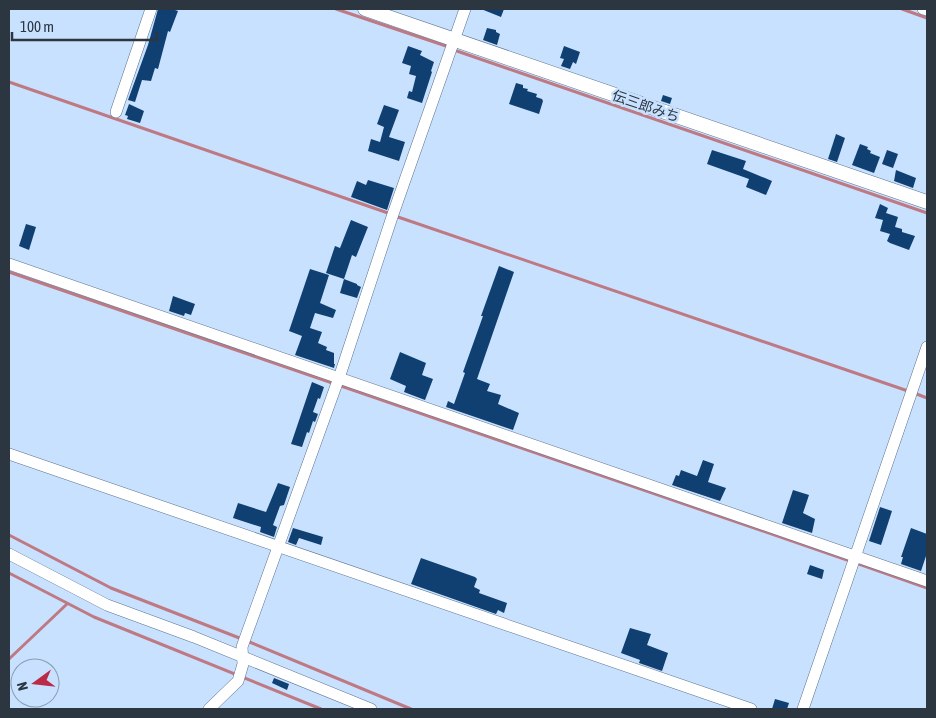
<svg xmlns="http://www.w3.org/2000/svg" width="936" height="718" viewBox="0 0 936 718" font-family="'Asap Condensed','Noto Sans JP',sans-serif">
<rect width="100%" height="100%" fill="#c8e1fe"/>
<g fill="none" stroke-linecap="round" stroke-linejoin="round">
<g stroke="#be7983" stroke-width="3">
<polyline points="336,9 449,47"/>
<polyline points="902,9 927,18"/>
<polyline points="454,50 927,213"/>
<polyline points="9,82 388,213"/>
<polyline points="398,217 908,391"/>
<polyline points="9,272 850,561"/>
<polyline points="914,393 927,398"/>
<polyline points="9,535 111,588 242,639"/>
<polyline points="856,563 927,588"/>
<polyline points="9,573 94,617 321,709"/>
<polyline points="247,641 411,709"/>
<polyline points="9,659 67,604"/>
</g>
</g>
<g fill="#104072">
<polygon points="158,9 172,9 178,11 170,32 168,31 158,69 155,68 151,81 142,80 135,102 128,100 148,45"/>
<polygon points="481,9 504,9 501,17"/>
<polygon points="487,28 496,30 496,32 500,34 497,45 483,40"/>
<polygon points="408,46 422,51 420,55 434,62 431,71 432,72 422,103 407,98 409,91 412,92 416,76 409,74 411,66 402,63"/>
<polygon points="564,46 580,52 576,64 573,62 570,69 561,66 564,59 560,58"/>
<polygon points="516,83 523,85 523,88 528,89 527,91 537,94 536,97 542,99 543,101 539,114 509,104"/>
<polygon points="663,95 672,98 670,104 661,101"/>
<polygon points="129,104 144,111 140,123 127,119 128,116 125,115"/>
<polygon points="384,105 399,110 389,137 405,142 399,161 368,151 371,139 380,142 384,127 377,124"/>
<polygon points="836,134 845,138 837,162 828,159"/>
<polygon points="860,144 868,147 867,149 871,151 870,153 880,157 874,173 852,165"/>
<polygon points="712,150 746,161 743,169 772,181 766,195 746,187 749,179 707,164"/>
<polygon points="887,150 898,154 893,168 882,164"/>
<polygon points="896,170 916,178 913,188 894,181"/>
<polygon points="368,180 394,188 387,210 351,197 357,181 366,185"/>
<polygon points="880,204 888,208 886,213 898,217 895,227 902,229 902,232 915,236 909,250 890,243 887,241 890,234 880,231 883,220 875,218"/>
<polygon points="351,220 368,227 356,257 352,255 344,279 326,273 335,246 340,248"/>
<polygon points="26,224 36,227 29,250 19,246"/>
<polygon points="499,266 514,272 477,379 490,384 487,391 501,395 498,404 519,413 513,430 446,407 448,401 454,404 465,373 463,372 483,316 481,316"/>
<polygon points="310,269 329,275 320,303 336,310 333,318 315,313 310,328 322,332 318,343 327,347 326,350 334,353 334,364 335,364 334,368 295,355 302,336 289,331"/>
<polygon points="344,279 357,284 357,285 361,287 357,298 340,293"/>
<polygon points="173,296 195,304 191,315 185,313 184,316 169,311"/>
<polygon points="400,352 426,363 422,375 433,379 425,400 404,392 406,386 390,379"/>
<polygon points="312,382 324,387 320,399 318,398 313,412 318,414 315,422 313,421 309,433 307,432 302,447 291,444"/>
<polygon points="703,460 714,464 708,482 726,488 720,501 672,485 676,475 679,476 681,470 697,476"/>
<polygon points="278,483 290,487 284,505 280,506 273,525 277,527 274,537 260,532 261,527 233,518 238,503 266,512"/>
<polygon points="793,490 809,495 803,513 815,519 812,533 782,523"/>
<polygon points="880,507 892,511 881,545 869,541"/>
<polygon points="293,528 323,537 321,545 299,538 296,545 288,542"/>
<polygon points="911,528 927,534 927,553 921,571 901,564 903,557 901,557"/>
<polygon points="421,558 475,577 477,579 474,587 480,590 479,593 507,603 504,613 498,610 496,614 411,584"/>
<polygon points="810,565 824,570 822,579 807,574"/>
<polygon points="630,628 651,634 647,645 668,653 662,671 639,663 640,660 621,653"/>
<polygon points="274,678 289,684 287,690 272,683"/>
<polygon points="775,699 789,703 787,709 772,709"/>
</g>
<g fill="none" stroke-linecap="round" stroke-linejoin="round">
<g stroke="#5e748e" stroke-width="12">
<g id="minor">
<polyline points="923,9 927,10"/>
<polyline points="116,112 151,9"/>
<polyline points="9,264 927,581"/>
<polyline points="9,454 751,709"/>
<polyline points="9,554 107,605 194,637 371,709"/>
<polyline points="209,709 238,681 243,664 242,647 341,372 392,217 465,9"/>
<polyline points="803,709 927,347"/>
</g>
</g>
<g stroke="#5e748e" stroke-width="15">
<polyline id="tertiary" points="365,9 927,202"/>
</g>
<use href="#minor" stroke="#fff" stroke-width="11"/>
<use href="#tertiary" stroke="#fff" stroke-width="14"/>
</g>
<g text-anchor="middle" stroke-width="5" stroke-linejoin="round" paint-order="stroke">
<g font-size="14" fill="#2c3641" stroke="#c8e1fe">
<text transform="translate(646 106) rotate(19)" y="5">伝三郎みち</text>
</g>
</g>
<rect width="936" height="718" fill="none" stroke="#2c3641" stroke-width="20"/>
<g transform="translate(35 683) rotate(255)"><circle r="24" fill="#c8e1fe" stroke="#8a9db2"/>
<path d="M0-4L9 19L0 12L-9 19Z" fill="#bb2b48"/>
<text y="-8" font-size="14" font-weight="bold" text-anchor="middle" fill="#2c3641">N</text>
</g>
<path d="M12 32v8h145v-8" fill="none" stroke="#2c3641" stroke-width="2.5"/>
<text x="20" y="32" font-size="15" fill="#2c3641" stroke="#c8e1fe" stroke-width="4" paint-order="stroke">100 m</text>
</svg>
